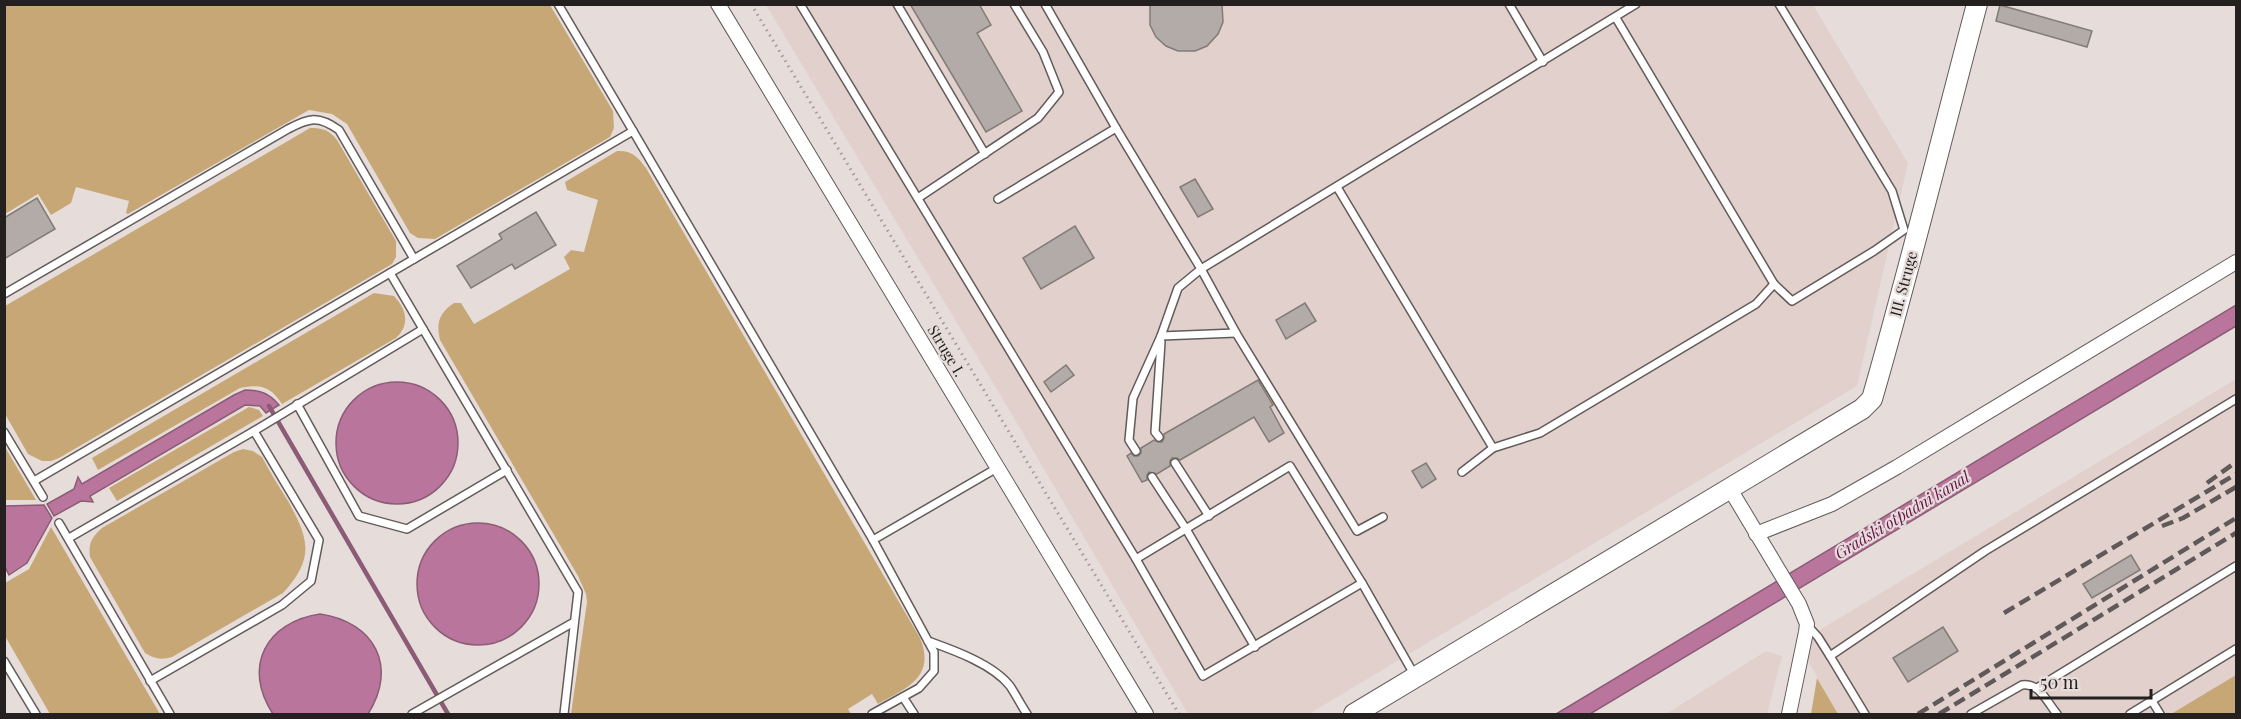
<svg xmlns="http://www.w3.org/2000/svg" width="2241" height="719" viewBox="0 0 2241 719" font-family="'Playfair Display',serif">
<rect width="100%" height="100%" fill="#e6dddb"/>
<g fill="#e1d0cc">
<polygon points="766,5 1813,5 1908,163 1857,386 1309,714 1188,714 1011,413"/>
<polygon points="2236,379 2236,675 2171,714 1838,714 1798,643"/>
<polygon points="1766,651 1782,656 1767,714 1666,714"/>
</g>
<g fill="#c7a775">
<polygon points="4,5 550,5 613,111 614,128 610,137 435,239 418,238 410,233 347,124 332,114 309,110 128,214 126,213 129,201 76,187 71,203 51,215 38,194 5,214"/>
<path d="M310,128c13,0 19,2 27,12l59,101v16l-4,7 -333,194 -8,3h-9l-14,-7 -23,-40v-108z"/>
<path d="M617,151c15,-1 21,6 29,17l274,470c16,39 -13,50 -42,66l-6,-10 -24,15 3,5h-280l16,-112 -1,-8 -8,-18 -138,-236c-4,-17 -1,-27 14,-37h7l13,21 96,-55 -6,-12 7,-7 13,2 14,-52 -31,-10 -2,-8z"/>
<path d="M374,293l20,3c13,14 16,29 2,42l-114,66c-12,-18 -21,-20 -42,-16l-142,82 -6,-12z"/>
<polygon points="249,407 259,410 263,416 117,501 109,488"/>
<polygon points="5,447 36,500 5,500"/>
<path d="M243,449l10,2 9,6c8,15 17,30 26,44 21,38 27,57 -5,92l-111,64c-11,3 -17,2 -27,-4l-55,-96c-2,-14 2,-20 12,-29l132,-76z"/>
<polygon points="51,527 160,714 50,714 5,636 5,583 29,569"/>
<polygon points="2236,675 2236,714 2171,714"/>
<polygon points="1817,678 1838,714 1811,714"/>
</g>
<g fill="#b9759c" stroke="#8c5c76" stroke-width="1.5">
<polygon points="2236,305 2236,326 1590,714 1556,714"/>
<circle cx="397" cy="443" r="61"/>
<path d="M245,390c15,0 24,3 34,15l-13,8 -6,-7 -15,-1 -155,91 3,6 -12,-1 -27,15 -7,-12 27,-15 4,-12 4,7 152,-89z"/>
<polygon points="44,505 52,518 27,563 9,575 5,567 5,506"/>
<circle cx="478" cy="584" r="61"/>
<path d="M320,614c55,8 78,53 48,100h-95c-31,-47 -7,-92 47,-100z"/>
</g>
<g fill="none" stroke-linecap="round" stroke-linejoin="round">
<polyline stroke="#8c5c76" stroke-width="4.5" points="269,406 448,714"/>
</g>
<g fill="#b2aba7" stroke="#827c77" stroke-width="1.5">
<polygon points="910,4 979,4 991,25 977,33 1022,111 986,132"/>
<polygon points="1150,4 1222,4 1223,22 1218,34 1207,46 1195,51 1178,51 1166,46 1156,37 1150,25"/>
<polygon points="2000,5 2092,31 2087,47 1996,21"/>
<polygon points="1195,179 1213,209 1198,217 1180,187"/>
<polygon points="37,198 55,229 4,259 4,218"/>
<polygon points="536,212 556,245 515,269 512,264 471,288 457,266 502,239 499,234"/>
<polygon points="1075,226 1094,258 1041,289 1023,258"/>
<polygon points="1305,303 1316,321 1286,339 1276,320"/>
<polygon points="1066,365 1074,375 1051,392 1044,382"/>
<polygon points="1258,380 1273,405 1270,407 1284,433 1269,442 1254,417 1180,460 1177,458 1172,458 1170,461 1170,466 1157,474 1149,472 1147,475 1147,480 1142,482 1127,456 1131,453 1134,456 1138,456 1141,453 1141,448 1154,440 1158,442 1162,442 1164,438 1164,434"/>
<polygon points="1426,463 1436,479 1422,488 1412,471"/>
<polygon points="2131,555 2140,570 2092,598 2083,584"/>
<polygon points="1943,627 1958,651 1908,682 1893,658"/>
</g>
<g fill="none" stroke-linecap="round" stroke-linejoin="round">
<g stroke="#625b59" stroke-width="10">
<g id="lane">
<polyline points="558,4 633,131"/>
<polyline points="800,4 1136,559 1290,466 1362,583 1415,676"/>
<polyline points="897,4 985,154"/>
<polyline points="1045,4 1116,128"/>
<polyline points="1509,4 1543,62"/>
<polyline points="1337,187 1493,448 1540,433 1756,304 1774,284 1616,18"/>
<polyline points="918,198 1038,118 1059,92 1043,52 1014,4"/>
<polyline points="998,199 1116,128 1201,269 1236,333 1357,531 1383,517"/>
<polyline points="390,273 578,592 564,714"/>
<polyline points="1774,284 1792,301 1874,251 1904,230 1892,191 1779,4"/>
<path d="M4,294l284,-165c21,-11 30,-14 51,1l75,129"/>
<polyline points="1161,336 1236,333"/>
<polyline points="297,404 359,516 407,529 507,470"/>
<polyline points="4,432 43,497"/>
<polyline points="1159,437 1155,432 1161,342"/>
<polyline points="1136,451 1129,440 1133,398 1161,336 1178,288 1201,269 1636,4"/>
<polyline points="1175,463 1209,516"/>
<polyline points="1462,472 1493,448"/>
<polyline points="1152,477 1186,529 1255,647"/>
<polyline points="34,481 633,131 873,540"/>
<polyline points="59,523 170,714"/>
<polyline points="69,538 254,431 423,329"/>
<polyline points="1136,559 1203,676 1362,583"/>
<polyline points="1808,626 1818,637 1830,656"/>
<path d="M928,641c25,9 65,23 82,45 6,9 11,19 17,28"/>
<polyline points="4,661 36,714"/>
<polyline points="150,681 282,605 311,581 319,540 254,431"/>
<polyline points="2037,688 2236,566"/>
<polyline points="903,697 914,714"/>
<polyline points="2152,701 2160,714"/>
<polyline points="412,714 574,622"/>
<polyline points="872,714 919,688 934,671 934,652 873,540 997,468"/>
<polyline points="1865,714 1830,656 1985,551 2236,399"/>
<path d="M1971,714l51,-29c17,-3 25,17 35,29"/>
<polyline points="2130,714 2236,649"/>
</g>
</g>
<g stroke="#625b59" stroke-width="16">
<g id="street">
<polyline points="718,4 1146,714"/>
<polyline points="1730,489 1799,604 1807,624 1806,632 1789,714"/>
<polyline points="1756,534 1832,504 1897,467 2236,262"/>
</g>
</g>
<g stroke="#625b59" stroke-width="22">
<path id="secondary" d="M1354,714l508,-305 10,-10c38,-131 70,-263 105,-395"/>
</g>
<polyline stroke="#a19a99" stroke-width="3" stroke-dasharray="1.5 4.5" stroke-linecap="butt" points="751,4 1179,714"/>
<use href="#lane" stroke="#fff" stroke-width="7"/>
<use href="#street" stroke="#fff" stroke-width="14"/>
<use href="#secondary" stroke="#fff" stroke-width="20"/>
<g stroke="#5f5a59" stroke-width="4.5" stroke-dasharray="12 6" stroke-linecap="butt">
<polyline points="2207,483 2236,462"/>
<polyline points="2162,526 2183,518 2236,487"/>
<polyline points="2004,613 2236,474"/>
<polyline points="1918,714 2236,518"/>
<polyline points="1939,714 2236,533"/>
</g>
</g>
<g text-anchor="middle" stroke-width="4.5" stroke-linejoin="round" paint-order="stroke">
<g font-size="15" fill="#23201f" stroke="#e6dddb">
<text transform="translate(1904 284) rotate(-75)" y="5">III. Struge</text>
<text transform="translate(946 351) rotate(59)" y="5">Struge I.</text>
</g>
<g font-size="16" font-style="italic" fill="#67144b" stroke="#e6dddb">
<text transform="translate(1902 515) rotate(-31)" y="6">Gradski otpadni kanal</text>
</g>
</g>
<rect width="2241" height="719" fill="none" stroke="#23201f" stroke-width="12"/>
<path d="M2031 689v9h120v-9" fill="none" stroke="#23201f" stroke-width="3"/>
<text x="2040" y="689" font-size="18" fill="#23201f" stroke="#e6dddb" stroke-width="4.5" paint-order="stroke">50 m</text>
</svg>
